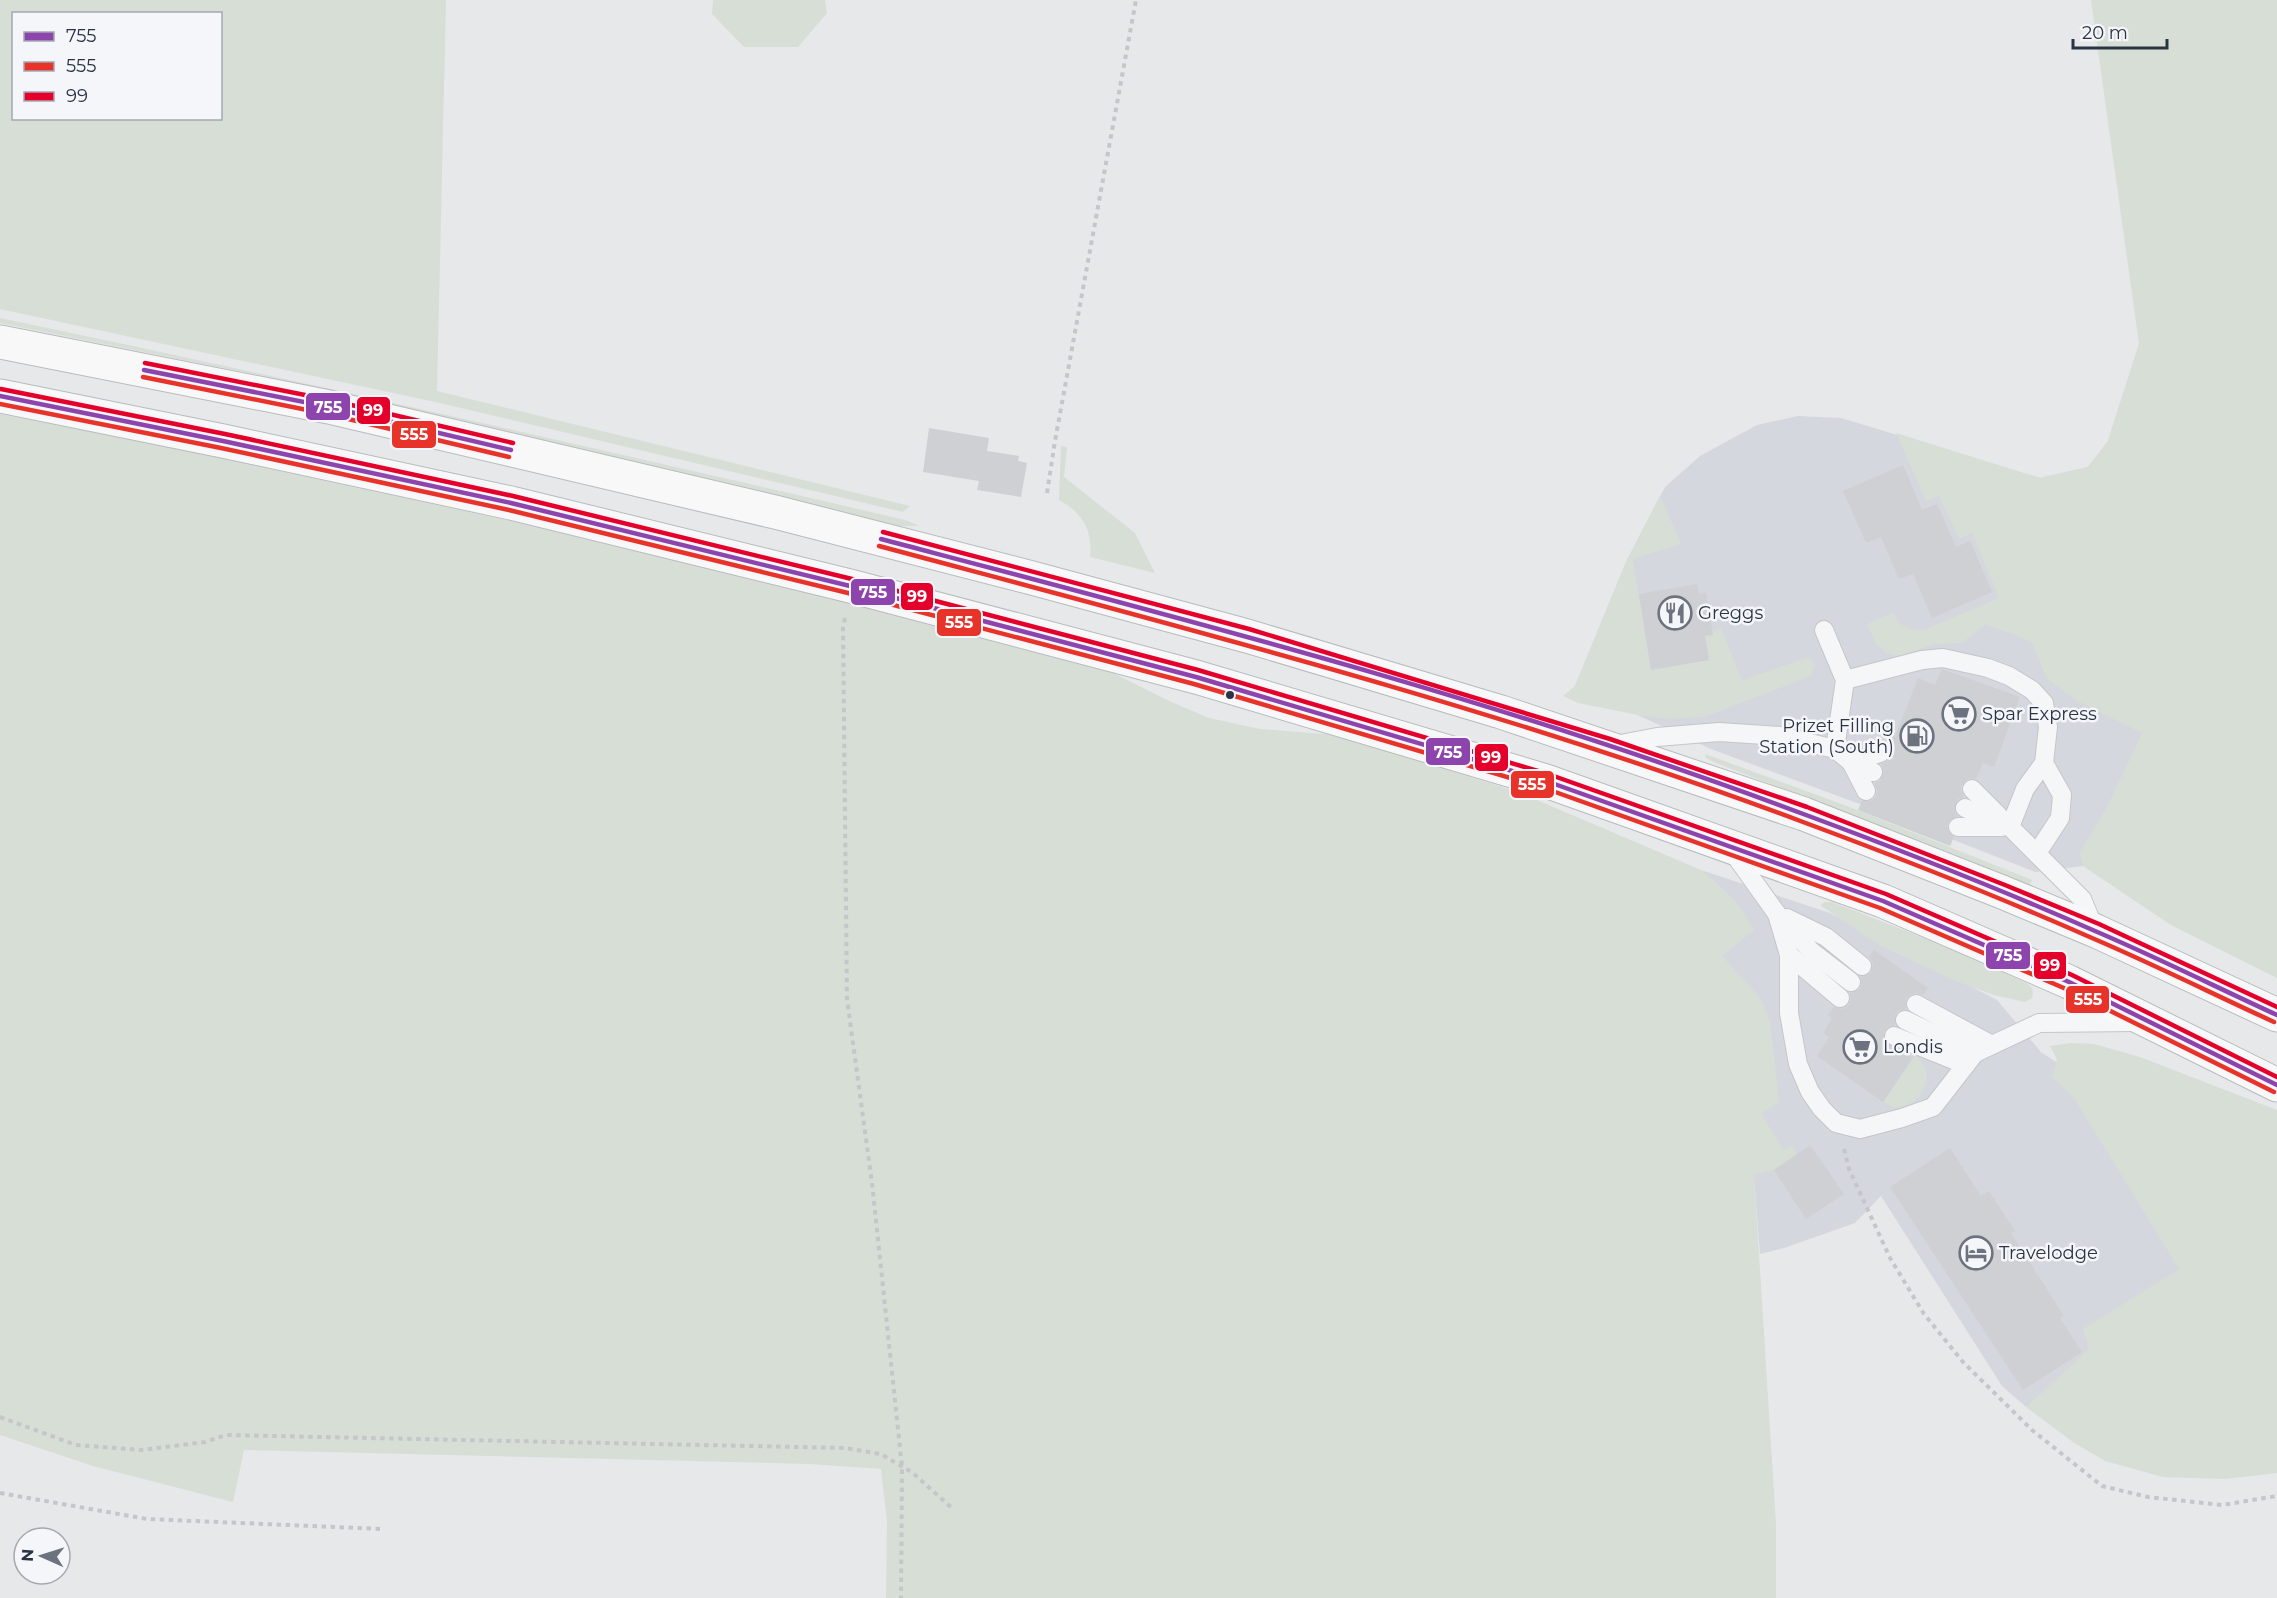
<svg xmlns="http://www.w3.org/2000/svg" width="2277" height="1598" viewBox="0 0 2277 1598" font-family="Montserrat,sans-serif">
<rect width="100%" height="100%" fill="#e6e8ea"/>
<g fill="#d4d7dd">
<polygon points="2139,344 2269,616 2083,866 2035,872 1900,819 1711,749 1575,686 1626,562 1660,496 1666,486 1700,456 1757,425 1798,416 1841,418 2040,478 2088,467 2108,441"/>
<polygon points="1701,870 1830,913 1997,1000 2041,1052 2113,1100 2207,1272 2026,1407 2002,1386 1881,1196 1855,1223 1784,1248 1760,1254 1748,1098 1647,889"/>
</g>
<g fill="#d6ded6" fill-rule="evenodd">
<path d="M0,0h446l-9,391 473,115 -7,6 -463,-109 -440,-94zM14,14h206v104h-206z"/>
<polygon points="713,0 825,0 827,13 798,47 744,47 712,14"/>
<polygon points="2091,0 2277,0 2277,978 2171,925 2083,866 2080,853 2108,805 2142,733 2077,701 2047,679 2032,643 2016,635 1985,625 1962,643 1934,644 1899,656 1886,653 1876,644 1867,624 1893,613 1899,623 1910,629 1924,630 1999,598 1972,533 1959,539 1939,496 1926,501 1896,433 2040,478 2088,467 2108,441 2139,344"/>
<path d="M0,318c303,63 604,132 905,202l14,6h-20l-620,-147 -279,-56z"/>
<path d="M0,414l169,33 425,92 299,74 216,58 58,29 42,18 51,11 76,6 182,57 183,78c21,17 41,34 53,60l-32,26 38,41 10,24 9,81 -18,12 23,36 8,-4 5,8 -23,16 -20,5 22,350v73h-890l1,-76 -6,-53 -71,-5 -566,-14 -11,52 -140,-36 -93,-31z"/>
<path d="M1061,446l6,1 -3,30 71,56 20,40 -65,-16c3,-27 -8,-45 -31,-57z"/>
<polygon points="1660,496 1681,544 1633,559 1651,669 1709,660 1705,636 1712,635 1712,631 1721,628 1742,680 1806,658 1811,660 1815,665 1811,676 1704,717 1667,719 1638,715 1578,703 1563,696 1575,686 1626,562"/>
<polygon points="1705,754 1847,806 2032,880 2030,885 1946,851 1716,763 1706,758"/>
<path d="M1825,902h7l123,48 71,33c6,4 8,7 6,15l-7,4 -31,-7 -41,-15 -74,-35 -59,-40z"/>
<polygon points="2071,1043 2094,1044 2140,1057 2277,1110 2277,1473 2225,1479 2163,1477 2105,1461 2073,1442 2026,1407 2089,1349 2083,1329 2179,1269 2074,1098 2052,1077 2057,1059 2050,1046"/>
<path d="M1916,1055c4,5 9,10 10,16 4,18 -12,37 -30,36 -4,0 -10,-4 -13,-5z"/>
</g>
<g fill="#ced0d3">
<polygon points="929,428 989,438 987,451 1019,456 1018,461 1027,463 1021,497 977,490 979,481 923,472"/>
<polygon points="1903,465 1922,510 1937,504 1956,547 1970,541 1992,592 1932,618 1913,574 1899,579 1881,537 1866,543 1843,491"/>
<polygon points="1697,584 1699,594 1706,593 1713,635 1705,636 1709,660 1651,670 1639,594"/>
<polygon points="1942,669 2020,697 1994,767 1983,763 1976,779 1969,778 1961,786 1961,791 1964,797 1958,799 1954,809 1957,816 1949,821 1947,826 1949,833 1954,837 1950,846 1858,810 1862,801 1871,801 1876,797 1877,791 1875,783 1880,781 1884,771 1881,764 1888,761 1891,755 1890,749 1884,743 1888,734 1895,737 1918,678 1935,685"/>
<polygon points="1874,950 1928,988 1923,995 1916,993 1910,995 1906,999 1906,1009 1899,1010 1895,1015 1895,1025 1888,1027 1883,1032 1886,1043 1912,1058 1883,1102 1817,1056 1829,1037 1823,1033 1832,1018 1828,1015 1834,1007 1843,1009 1849,1005 1851,999 1850,993 1860,989 1862,983 1861,977 1871,973 1873,963 1869,957"/>
<polygon points="1810,1145 1844,1194 1806,1219 1774,1170"/>
<polygon points="1950,1148 1981,1196 1989,1191 2015,1231 2011,1233 2064,1316 2060,1318 2082,1352 2023,1390 1890,1187"/>
</g>
<g fill="none" stroke-linecap="round" stroke-linejoin="round">
<g stroke="#c4c6c8" stroke-width="20">
<g id="lane">
<polyline points="1824,630 1845,680 1835,749"/>
<polyline points="1845,680 1922,660 1943,658 1988,668 2009,676 2032,690 2044,703 2048,727 2044,763 2025,789 2010,827"/>
<polyline points="1615,745 1657,737 1719,732 1780,736 1835,749 1851,762 1873,772"/>
<polyline points="1972,789 2002,819"/>
<polyline points="1866,791 1851,762 1880,753"/>
<polyline points="1965,808 2010,827 2082,899 2095,930"/>
<polyline points="1958,827 2002,827"/>
<polyline points="1732,851 1777,914 1812,952 1851,982"/>
<polyline points="2037,853 2060,818 2062,795 2044,763"/>
<polyline points="1777,914 1789,955 1789,1013 1798,1064 1810,1092 1822,1109 1836,1123 1860,1129 1902,1118 1933,1107 1975,1053"/>
<polyline points="1787,918 1826,937 1862,966"/>
<polyline points="1789,955 1840,998"/>
<polyline points="1916,1004 1992,1045"/>
<polyline points="1905,1020 1975,1053 2039,1023 2138,1022"/>
<polyline points="1894,1036 1966,1065"/>
</g>
</g>
<g stroke="#b8bbbf" stroke-width="35">
<g id="highway">
<polyline points="0,342 329,407 775,512 1032,578 1247,636 1501,712 1804,814 2002,892 2096,931 2277,1015"/>
<polyline points="0,396 223,441 511,503 850,586 1196,677 1546,781 1883,901 2069,982 2277,1085"/>
</g>
</g>
<g stroke="#c5c6ca" stroke-width="4" stroke-dasharray="4.5 4.5" stroke-linecap="butt">
<polyline points="1047,493 1055,441 1136,0"/>
<polyline points="845,618 843,628 847,999 872,1183 902,1467 901,1598"/>
<polyline points="1844,1149 1849,1169 1890,1258 1924,1314 1963,1362 2032,1430 2102,1486 2148,1497 2222,1505 2277,1496"/>
<polyline points="0,1417 76,1445 142,1450 205,1442 226,1435 845,1448 881,1454 913,1473 954,1510"/>
<polyline points="0,1493 147,1519 382,1529"/>
</g>
<use href="#lane" stroke="#f5f6f7" stroke-width="18"/>
<use href="#highway" stroke="#f8f8f8" stroke-width="33"/>
<g stroke="#f4f6f9" stroke-width="9">
<g id="bus-1">
<polyline points="144,370 329,407 511,450"/>
<polyline points="0,396 223,441 511,503 850,586 1196,677 1546,781 1883,901 2069,982 2277,1085"/>
<path d="M881,539c311,82 623,162 925,276 97,36 194,74 289,116 61,26 121,56 182,84"/>
</g>
</g>
<g stroke="#f4f6f9" stroke-width="9">
<g id="bus-2">
<polyline points="143,377 327,414 509,457"/>
<polyline points="0,404 221,448 509,510 848,593 1194,684 1544,788 1880,908 2066,989 2274,1092"/>
<path d="M879,546c310,83 623,163 924,276 97,36 194,74 289,116 61,26 121,56 182,84"/>
</g>
</g>
<g stroke="#f4f6f9" stroke-width="9">
<g id="bus-3">
<polyline points="145,363 330,400 513,443"/>
<polyline points="1,389 225,434 513,496 852,579 1198,670 1548,774 1886,894 2072,975 2277,1077"/>
<polyline points="883,532 1249,629 1610,739 1807,807 2005,885 2099,924 2277,1007"/>
</g>
</g>
<use href="#bus-1" stroke="#8e44ad" stroke-width="4.5"/>
<use href="#bus-2" stroke="#e7332a" stroke-width="4.5"/>
<use href="#bus-3" stroke="#e4002b" stroke-width="4.5"/>
</g>
<defs>
<g id="restaurant-ring" transform="scale(1.725)"><circle r="9.5" fill="#f4f6f9" stroke="#6c737f" stroke-width="1.5"/><path d="M-5-6h1v4h1v-4h1v4h1v-4h1v5L-1.5 .5V6h-2V.5L-5-1ZM5-6V6H3V1.5H1.5Q1.5-4 5-6Z" fill="#6c737f"/></g>
<g id="supermarket-ring" transform="scale(1.725)"><circle r="9.5" fill="#f4f6f9" stroke="#6c737f" stroke-width="1.5"/><path d="M-6-5.5h2.5l.6 2H6L4.5 2H-2.5L-4.4-4H-6ZM-1.5 3.2a1.3 1.3 0 1 0 .1 0ZM3 3.2a1.3 1.3 0 1 0 .1 0Z" fill="#6c737f"/></g>
<g id="fuel-ring" transform="scale(1.725)"><circle r="9.5" fill="#f4f6f9" stroke="#6c737f" stroke-width="1.5"/><path d="M-5.5-6h7V0h2V4h1.3V-2.5L3-4.5l.8-.8L6-3V5H2.5V1h-1V6h-7ZM-4.2-4.7v3.2H.2V-4.7Z" fill="#6c737f"/></g>
<g id="hotel-ring" transform="scale(1.725)"><circle r="9.5" fill="#f4f6f9" stroke="#6c737f" stroke-width="1.5"/><path d="M-6-4.5h1.5V1H6V5H4.5V3h-9V5H-6ZM-4 0a1.8 1.8 0 1 1 3.6 0ZM.5 0V-2.5h3Q6-2.5 6 0Z" fill="#6c737f"/></g>
</defs>
<g fill-rule="evenodd">
<use href="#restaurant-ring" x="1675" y="613"/>
<use href="#supermarket-ring" x="1959" y="714"/>
<use href="#fuel-ring" x="1917" y="736"/>
<use href="#supermarket-ring" x="1860" y="1047"/>
<use href="#hotel-ring" x="1976" y="1253"/>
</g>
<circle fill="#2b3445" stroke="#f4f6f9" stroke-width="2" cx="1230" cy="695" r="5"/>
<g text-anchor="middle" stroke-width="5" stroke-linejoin="round" paint-order="stroke">
<g font-size="18" fill="#2b3445" stroke="#f4f6f9" text-anchor="start">
<text x="1698" y="619">Greggs</text>
<text x="1982" y="720">Spar Express</text>
<text x="1894" y="732" text-anchor="end">Prizet Filling<tspan x="1894" dy="21">Station (South)</tspan></text>
<text x="1883" y="1053">Londis</text>
<text x="1999" y="1259">Travelodge</text>
</g>
</g>
<g stroke="#f4f6f9" stroke-width="2">
<rect x="305" y="392" width="46" height="29" rx="6" fill="#8e44ad"/>
<rect x="356" y="396" width="35" height="29" rx="6" fill="#e4002b"/>
<rect x="391" y="420" width="46" height="29" rx="6" fill="#e7332a"/>
<rect x="850" y="578" width="46" height="28" rx="6" fill="#8e44ad"/>
<rect x="900" y="582" width="34" height="29" rx="6" fill="#e4002b"/>
<rect x="936" y="608" width="46" height="29" rx="6" fill="#e7332a"/>
<rect x="1425" y="737" width="46" height="29" rx="6" fill="#8e44ad"/>
<rect x="1474" y="743" width="35" height="29" rx="6" fill="#e4002b"/>
<rect x="1510" y="770" width="45" height="29" rx="6" fill="#e7332a"/>
<rect x="1985" y="941" width="46" height="29" rx="6" fill="#8e44ad"/>
<rect x="2033" y="951" width="34" height="29" rx="6" fill="#e4002b"/>
<rect x="2065" y="985" width="45" height="29" rx="6" fill="#e7332a"/>
</g>
<g font-size="16" text-anchor="middle" font-weight="bold" fill="#fff">
<text x="328" y="413">755</text>
<text x="373" y="416">99</text>
<text x="414" y="440">555</text>
<text x="873" y="598">755</text>
<text x="917" y="602">99</text>
<text x="959" y="628">555</text>
<text x="1448" y="758">755</text>
<text x="1491" y="763">99</text>
<text x="1532" y="790">555</text>
<text x="2008" y="961">755</text>
<text x="2050" y="971">99</text>
<text x="2088" y="1005">555</text>
</g>
<rect x="12" y="12" width="210" height="108" fill="#f4f6f9" stroke="#a4a8b1" stroke-width="1.5"/>
<rect x="24" y="32" width="30" height="9" fill="#8e44ad" stroke="#a4a8b1" stroke-width="1.5"/>
<text x="66" y="42" font-size="18" fill="#2b3445">755</text>
<rect x="24" y="62" width="30" height="9" fill="#e7332a" stroke="#a4a8b1" stroke-width="1.5"/>
<text x="66" y="72" font-size="18" fill="#2b3445">555</text>
<rect x="24" y="92" width="30" height="9" fill="#e4002b" stroke="#a4a8b1" stroke-width="1.5"/>
<text x="66" y="102" font-size="18" fill="#2b3445">99</text>
<g transform="translate(42 1556) rotate(273)"><circle r="28" fill="#f4f6f9" stroke="#a4a8b1" stroke-width="1.5"/>
<path d="M0-4.5L10 22L0 15L-10 22Z" fill="#6c737f"/>
<text y="-9" font-size="16" font-weight="bold" text-anchor="middle" fill="#2b3445">N</text>
</g>
<path d="M2073 39v9h94v-9" fill="none" stroke="#2b3445" stroke-width="3"/>
<text x="2082" y="39" font-size="18" fill="#2b3445" stroke="#f4f6f9" stroke-width="4.5" paint-order="stroke">20 m</text>
</svg>
